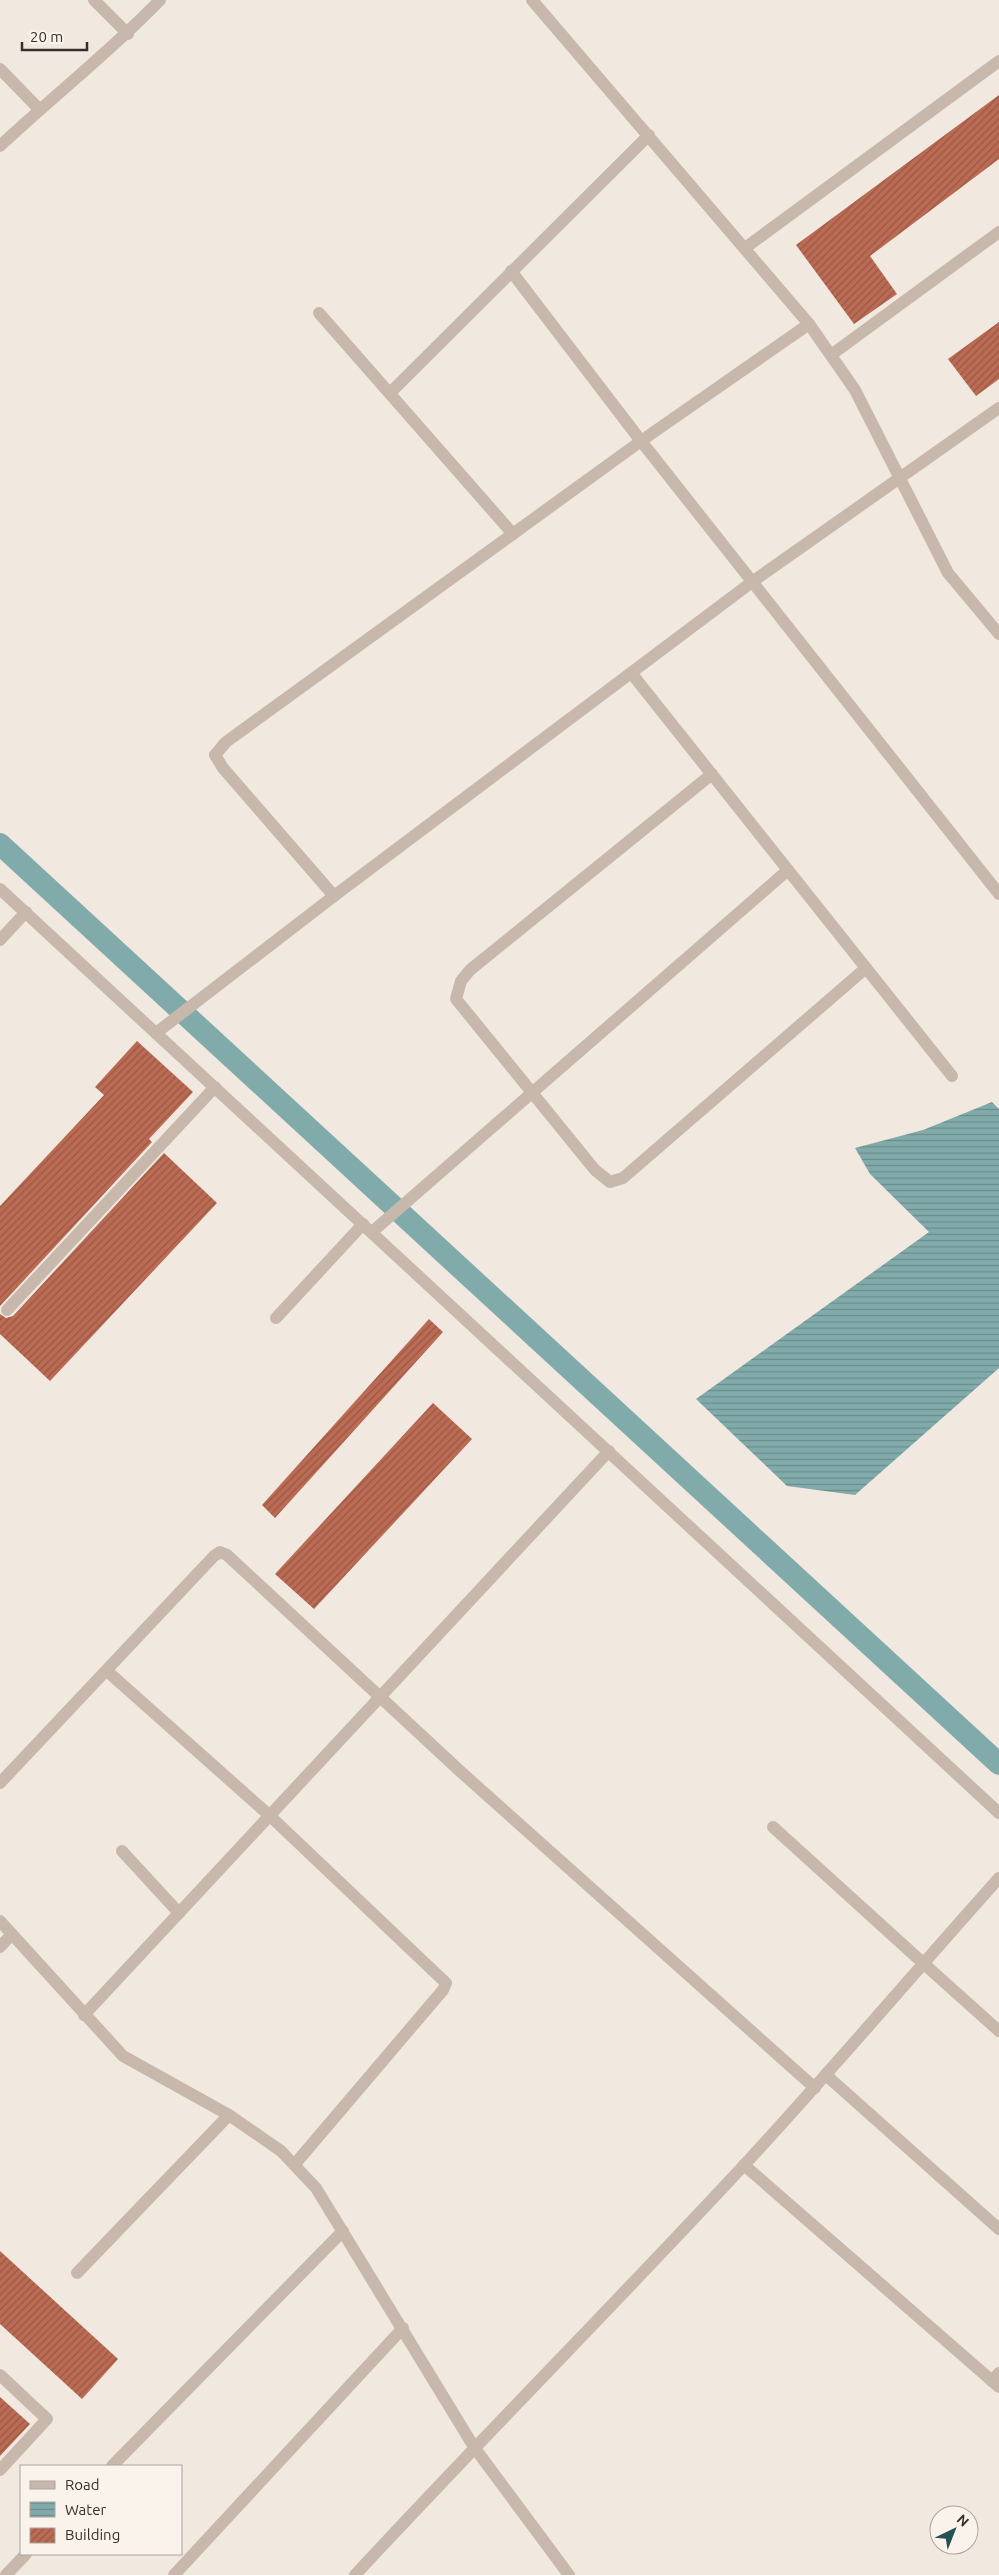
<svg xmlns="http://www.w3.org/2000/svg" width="999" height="2575" viewBox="0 0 999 2575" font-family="Ubuntu,sans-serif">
<defs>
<pattern id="water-rules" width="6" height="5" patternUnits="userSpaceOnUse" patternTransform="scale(1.25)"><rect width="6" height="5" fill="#81abab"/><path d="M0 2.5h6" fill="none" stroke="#6a8c8b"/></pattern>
<pattern id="building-hatch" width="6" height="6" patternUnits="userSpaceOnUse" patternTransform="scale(1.25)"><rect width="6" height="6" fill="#bb6a53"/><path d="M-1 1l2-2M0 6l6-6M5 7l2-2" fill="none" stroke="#995845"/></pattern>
</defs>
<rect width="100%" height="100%" fill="#f1e8e0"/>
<polygon fill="url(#water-rules)" points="992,1102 999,1109 999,1368 855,1495 787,1486 696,1399 929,1232 870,1174 855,1148 923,1130"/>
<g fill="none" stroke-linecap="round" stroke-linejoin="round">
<polyline stroke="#81abab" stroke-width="22" points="0,844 999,1764"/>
</g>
<g fill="url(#building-hatch)">
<polygon points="999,95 999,159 870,256 897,294 854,324 796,245"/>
<polygon points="999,322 999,379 976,396 948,359"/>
<polygon points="137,1041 193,1092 149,1139 152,1142 0,1306 0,1206 104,1095 95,1087"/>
<polygon points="164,1153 217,1203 50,1381 0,1334 0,1314 6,1318 13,1316"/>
<polygon points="429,1319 443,1332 275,1518 262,1505"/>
<polygon points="433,1403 472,1439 314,1609 275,1574"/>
<polygon points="0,2251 118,2359 82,2399 0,2324"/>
<polygon points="0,2397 30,2424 0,2456"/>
</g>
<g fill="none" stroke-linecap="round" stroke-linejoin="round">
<g stroke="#c8b8ac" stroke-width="12">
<polyline points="0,940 26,912"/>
<polyline points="276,1318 363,1224"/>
<polyline points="773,1827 923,1963"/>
<polyline points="77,2273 229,2115"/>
<polyline points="992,2381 999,2373"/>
</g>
<g stroke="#c8b8ac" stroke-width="12">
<polyline points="94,0 128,34"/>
<polyline points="532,0 809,324 855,390 948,573 999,634"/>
<polyline points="0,69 39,109"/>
<path d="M0,146c53,-50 110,-94 160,-146"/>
<polyline points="745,248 999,61"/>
<polyline points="511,271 641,441 999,894"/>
<polyline points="319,313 513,534"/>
<polyline points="831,355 999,232"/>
<polyline points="391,392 649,135"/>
<polyline points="632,674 952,1076"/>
<polyline points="712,774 470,970 461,981 456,999 595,1170 610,1182 623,1178 866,968"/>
<polyline points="334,896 223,768 215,755 226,742 641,441 809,324"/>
<polyline points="156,1033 334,896 752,582 999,408"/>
<polyline points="372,1232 788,870"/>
<polyline points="7,1310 215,1087"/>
<polyline points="107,1671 269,1815 446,1983 443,1990 295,2164"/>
<polyline points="0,1783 214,1556 220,1552 227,1555 461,1772 815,2088"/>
<polyline points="122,1851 179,1913"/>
<polyline points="0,1921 123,2056 229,2115 281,2151 316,2188 474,2447 569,2575"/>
<polyline points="0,1947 12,1934"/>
<polyline points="923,1963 999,2031"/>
<polyline points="84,2015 609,1451"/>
<polyline points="827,2076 999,2229"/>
<polyline points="744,2165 999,2387"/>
<polyline points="0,2375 47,2419 0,2470"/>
<polyline points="112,2466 343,2231"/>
<polyline points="6,2575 26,2554"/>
<polyline points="174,2575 403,2328"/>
<path d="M355,2575c129,-139 262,-273 391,-412 86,-93 168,-190 253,-285"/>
</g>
<polyline stroke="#c8b8ac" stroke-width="12" points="0,889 999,1813"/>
</g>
<rect x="20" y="2465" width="162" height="90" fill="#f9f3ec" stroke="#aba49f"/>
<rect x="30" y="2481" width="25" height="8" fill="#c8b8ac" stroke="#aba49f"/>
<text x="65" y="2490" font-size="15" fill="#372e2b">Road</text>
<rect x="30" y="2502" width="25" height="15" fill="url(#water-rules)" stroke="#aba49f"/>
<text x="65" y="2515" font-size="15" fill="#372e2b">Water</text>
<rect x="30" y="2528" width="25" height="15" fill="url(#building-hatch)" stroke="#aba49f"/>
<text x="65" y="2540" font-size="15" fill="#372e2b">Building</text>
<g transform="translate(954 2530) rotate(43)"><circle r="24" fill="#f9f3ec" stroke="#aba49f"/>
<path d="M0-4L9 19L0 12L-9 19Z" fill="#245355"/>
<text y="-8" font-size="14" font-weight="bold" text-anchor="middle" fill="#372e2b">N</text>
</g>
<path d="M22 42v8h65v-8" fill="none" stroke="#372e2b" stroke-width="2.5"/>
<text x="30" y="42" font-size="15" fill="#372e2b" stroke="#f9f3ec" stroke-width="4" paint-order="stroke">20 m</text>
</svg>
